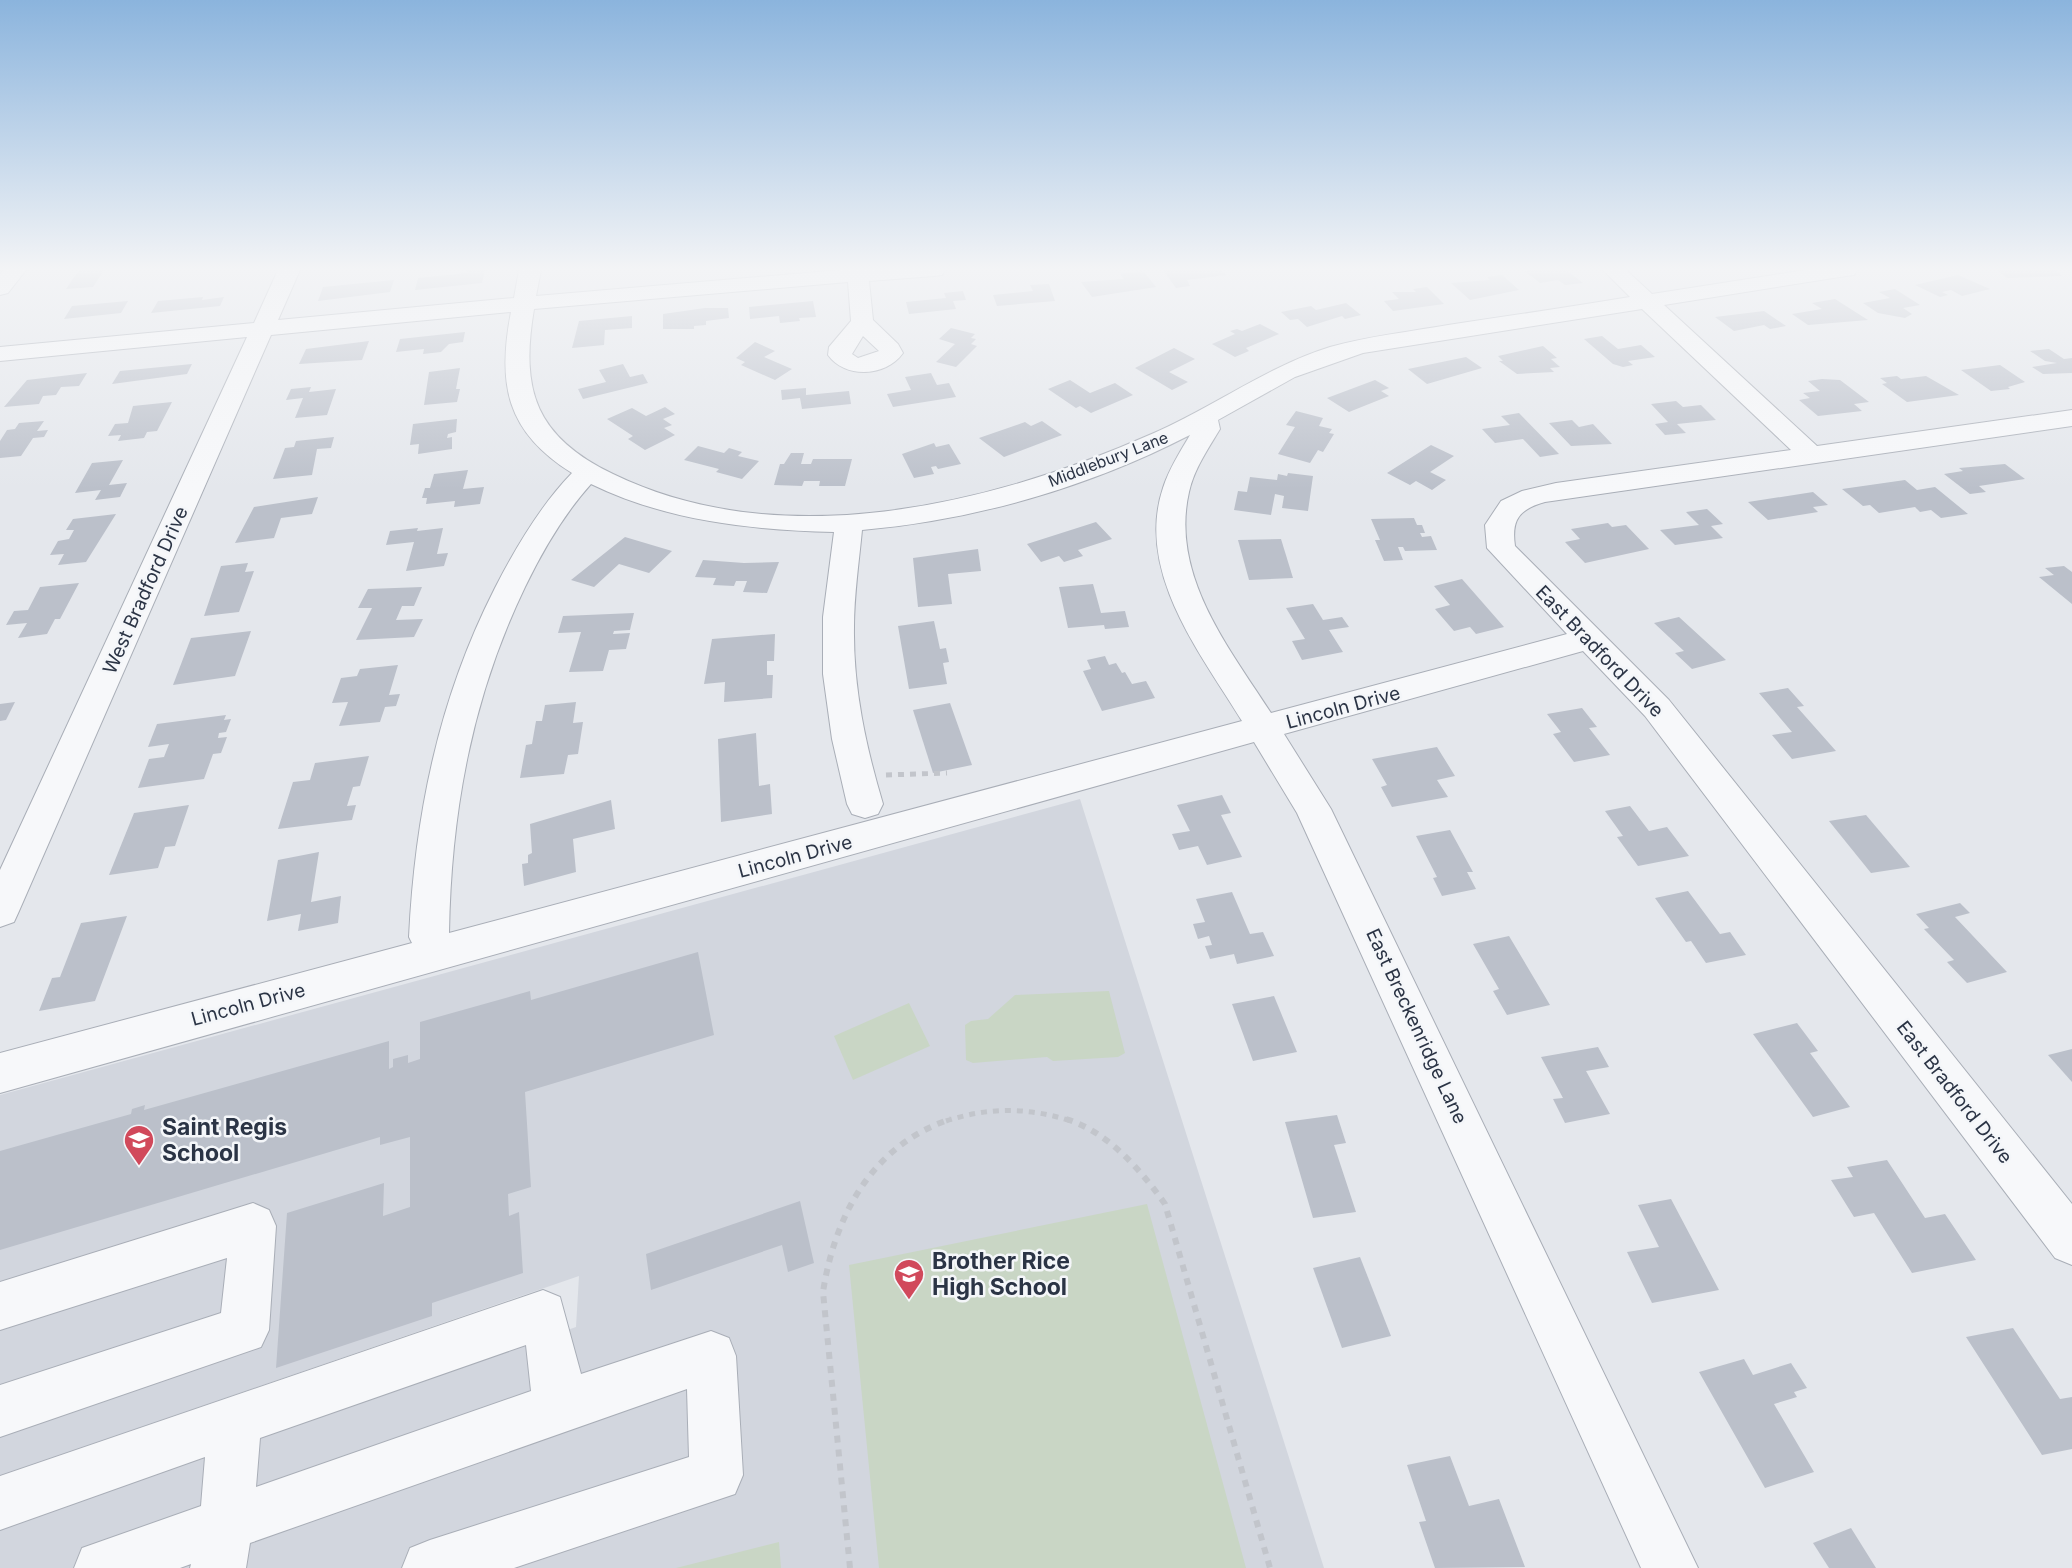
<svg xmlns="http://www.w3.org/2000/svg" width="2072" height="1568" viewBox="0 0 2072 1568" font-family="Inter,sans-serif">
<rect width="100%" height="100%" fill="#e4e7ec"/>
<polygon fill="#d2d6de" points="1080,799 1324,1568 0,1568 0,1528 576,1327 579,1276 0,1476 0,1095"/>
<g fill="#c9d6c5">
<polygon points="1109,991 1125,1053 1118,1057 1053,1061 1047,1057 973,1063 966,1060 965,1025 971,1021 988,1019 1015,995"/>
<polygon points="909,1003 930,1046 853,1080 834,1036"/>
<polygon points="1147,1204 1246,1568 879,1568 849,1265"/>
<polygon points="779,1542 781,1568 676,1568"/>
</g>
<g fill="#bbc0ca">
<polygon points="79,270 104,270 93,287 66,289"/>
<polygon points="468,270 485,270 482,283 415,290 418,278 467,273"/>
<polygon points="1163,270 1222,270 1226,275 1187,280 1190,286 1176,288"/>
<polygon points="1531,270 1566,270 1583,283 1565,285 1558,280 1540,283 1525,271"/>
<polygon points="1997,270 2055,270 2062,276 2007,278"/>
<polygon points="1143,271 1156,287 1092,297 1081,282 1124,279 1120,274"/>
<polygon points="1502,275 1519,290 1470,300 1451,283 1490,280 1487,277"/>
<polygon points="1958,275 1990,289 1962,296 1951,290 1942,292 1948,295 1940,297 1915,285"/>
<polygon points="394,280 390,292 318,301 323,287"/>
<polygon points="1049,284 1055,301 997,306 993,295 1033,291 1030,285"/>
<polygon points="1427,287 1444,304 1393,311 1384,301 1399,299 1392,292 1416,292 1413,289"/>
<polygon points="1895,289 1920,305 1903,308 1912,314 1905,318 1878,313 1863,303 1890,298 1879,292"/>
<polygon points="963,291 966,300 953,301 956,309 909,314 906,302 946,298 944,293"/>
<polygon points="203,297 202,300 224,297 220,306 151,313 158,301"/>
<polygon points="1835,299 1868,320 1808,325 1792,314 1822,309 1812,303"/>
<polygon points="128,301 121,313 64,319 72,306"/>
<polygon points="813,301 816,317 799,318 800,321 780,323 779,316 750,319 749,307"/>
<polygon points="1346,303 1361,315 1345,319 1342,316 1307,327 1298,319 1290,320 1281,312 1311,306 1316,310"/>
<polygon points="705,308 728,308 729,318 706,321 706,325 694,326 694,329 663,329 663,314"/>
<polygon points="1764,311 1786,326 1770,329 1764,325 1734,331 1715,317"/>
<polygon points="632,316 632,328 605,330 604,345 572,348 579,321"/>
<polygon points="1260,324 1279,334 1246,348 1249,351 1235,357 1212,344 1235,334 1230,331 1237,329 1242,331"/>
<polygon points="951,328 975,334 971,338 976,339 971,344 977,346 956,367 936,362 955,344 939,339"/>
<polygon points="465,332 463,342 449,344 441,352 423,354 424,349 396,352 400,339"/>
<polygon points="1602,336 1618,349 1641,345 1655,357 1628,361 1633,365 1623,367 1613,364 1584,339"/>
<polygon points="369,341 362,360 299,364 306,349"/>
<polygon points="755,342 775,351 764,357 792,369 775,380 741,365 745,362 736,358"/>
<polygon points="1543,346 1557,358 1551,359 1560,367 1550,368 1554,372 1517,374 1499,361 1503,361 1498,356"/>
<polygon points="1174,348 1195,359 1169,372 1188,382 1172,390 1135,368"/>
<polygon points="2049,349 2064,359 2072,358 2072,373 2043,374 2032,367 2057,363 2045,361 2030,351"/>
<polygon points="1466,357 1482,368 1427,384 1408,369"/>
<polygon points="192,364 187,374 112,384 120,371"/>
<polygon points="623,364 630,377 643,374 648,383 583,399 578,389 606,382 599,370"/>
<polygon points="2000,365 2025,382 2008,387 2010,389 1991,391 1961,370"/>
<polygon points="460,368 456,389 460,389 457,402 424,405 429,372"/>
<polygon points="87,373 79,386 61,387 56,395 43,396 39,404 4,407 27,380"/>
<polygon points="931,373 937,385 949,383 956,397 893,407 887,394 911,390 905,377"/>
<polygon points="1897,376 1901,379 1926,376 1959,395 1907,402 1882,384 1887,383 1880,378"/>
<polygon points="1822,379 1840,380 1869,402 1854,404 1862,411 1818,416 1799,400 1810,398 1803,393 1820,391 1808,381"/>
<polygon points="1070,380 1090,393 1115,383 1133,395 1091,413 1080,406 1076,408 1048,389"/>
<polygon points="1375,380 1389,388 1381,391 1389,396 1349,412 1327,398"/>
<polygon points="311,387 309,392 336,389 327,415 295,418 303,398 286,400 291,389"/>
<polygon points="806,388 806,395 849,391 851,404 802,409 800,398 782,400 781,390"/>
<polygon points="1676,401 1683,407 1701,405 1716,420 1677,424 1686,433 1665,435 1655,424 1668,422 1651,404"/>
<polygon points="172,402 157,431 147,432 144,438 118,441 121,435 108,436 115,424 128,423 133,406"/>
<polygon points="665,407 675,414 663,419 672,425 664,428 675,435 645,450 628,439 633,436 607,419 632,408 646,416"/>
<polygon points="1296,411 1323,418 1319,426 1332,429 1329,433 1334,434 1323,452 1318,450 1310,463 1278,454 1295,427 1286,425"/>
<polygon points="1519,413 1559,454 1540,457 1523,439 1495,443 1482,429 1510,425 1501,416"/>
<polygon points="457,419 456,432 448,434 447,438 452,437 452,449 418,454 419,444 410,445 413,424"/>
<polygon points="1572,420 1579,427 1593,424 1612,444 1571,446 1549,423"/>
<polygon points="44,421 37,431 48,430 44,437 33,438 21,456 0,458 0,441 7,430 15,429 19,423"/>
<polygon points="1042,421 1062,435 1004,457 979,438 1025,422 1031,426"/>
<polygon points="334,437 331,448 317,449 312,475 273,479 285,448 294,447 296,441"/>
<polygon points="934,443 936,447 949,444 961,464 938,469 936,466 931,467 934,474 914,478 902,454"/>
<polygon points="1431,445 1454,456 1430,472 1446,480 1432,490 1416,481 1410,485 1387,473"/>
<polygon points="698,446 724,453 729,448 742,452 738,456 759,461 742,479 716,472 719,469 684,460"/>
<polygon points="791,453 804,453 801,464 811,464 813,459 852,459 845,486 819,486 820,481 804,481 802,486 774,485 780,464 784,464"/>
<polygon points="123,460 109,485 127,483 120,497 95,500 101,490 75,493 92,463"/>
<polygon points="2005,464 2025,479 1979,486 1986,492 1970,494 1944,474 1963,471 1959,468"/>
<polygon points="468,470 463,489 484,487 480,504 454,507 455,501 426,504 427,498 422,498 425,488 430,488 434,474"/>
<polygon points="1288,473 1313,476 1308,511 1282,508 1284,496 1275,494 1271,515 1234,510 1238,491 1247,492 1250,477 1277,480 1278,474 1287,476"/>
<polygon points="1905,480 1917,490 1935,487 1968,514 1941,518 1931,510 1920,512 1915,507 1879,513 1870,505 1863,506 1842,489"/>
<polygon points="1813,492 1828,505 1813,507 1818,512 1768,520 1748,502"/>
<polygon points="318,497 312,514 281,518 274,538 235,543 254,507"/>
<polygon points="1707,509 1723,524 1711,526 1723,538 1675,545 1660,530 1699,525 1686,512"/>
<polygon points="116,514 86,562 58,565 64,554 50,555 58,541 69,539 74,530 66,530 73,519"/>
<polygon points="1414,518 1417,525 1422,525 1425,533 1420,533 1422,537 1431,536 1437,550 1405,551 1403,547 1398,547 1403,560 1384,561 1375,540 1380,540 1371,519"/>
<polygon points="1096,522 1112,539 1078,550 1083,556 1064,562 1059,556 1041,562 1027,544"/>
<polygon points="1608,523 1612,527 1626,525 1649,549 1585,563 1565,542 1580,539 1571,529"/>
<polygon points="418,528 417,531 443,528 437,554 448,553 444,566 406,571 414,542 386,545 390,531"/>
<polygon points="625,537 672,551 649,573 619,564 594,587 571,580"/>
<polygon points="1281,539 1293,578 1249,580 1238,540"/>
<polygon points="978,549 981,571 948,574 952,604 918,607 913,558"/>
<polygon points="703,560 744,563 779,562 767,593 743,592 747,581 736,581 734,586 713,585 716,578 695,577"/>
<polygon points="248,563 245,572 254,571 239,612 204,616 221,566"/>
<polygon points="2064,566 2072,572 2072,604 2039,577 2054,575 2045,568"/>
<polygon points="1462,579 1504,627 1476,634 1470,627 1454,631 1435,609 1450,605 1434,586"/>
<polygon points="79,583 60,619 55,619 47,634 18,638 27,623 6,625 14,611 28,610 40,587"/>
<polygon points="1093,584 1101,613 1125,611 1129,627 1105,629 1104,625 1068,628 1059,587"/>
<polygon points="422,587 414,606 402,606 396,620 423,619 414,637 356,640 372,608 358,608 368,589"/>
<polygon points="1313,604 1323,620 1342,617 1349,627 1329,630 1343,652 1302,660 1292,641 1305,639 1286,608"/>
<polygon points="634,613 630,630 614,631 613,634 630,633 626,649 609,650 603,671 569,672 581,632 558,633 563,616"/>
<polygon points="1679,617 1726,660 1692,669 1675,653 1684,651 1654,623"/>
<polygon points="934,621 940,649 946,648 949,662 943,663 947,684 909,689 898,626"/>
<polygon points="251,631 235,676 173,685 191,638"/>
<polygon points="775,634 774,661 767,661 767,675 773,675 772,698 724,702 725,682 704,684 712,639"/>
<polygon points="1105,656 1109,665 1116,663 1122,673 1125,672 1132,684 1146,681 1155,698 1102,711 1083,671 1091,669 1087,660"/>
<polygon points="398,665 389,695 400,694 396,706 385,707 380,722 339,726 348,702 332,703 341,678 357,676 360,669"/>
<polygon points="1788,688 1804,706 1797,707 1836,751 1792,759 1772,735 1792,732 1759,693"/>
<polygon points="15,702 6,720 0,721 0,704"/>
<polygon points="576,702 573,723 583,722 578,754 568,755 564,774 520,778 526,745 532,744 536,721 542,721 545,705"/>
<polygon points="950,703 972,765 933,773 913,710"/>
<polygon points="1582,708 1597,727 1589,728 1610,755 1574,762 1553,734 1561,732 1547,714"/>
<polygon points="226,715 224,720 231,719 226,732 219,733 218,738 227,737 221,753 213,754 204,779 138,788 149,759 164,757 169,744 148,747 157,724"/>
<polygon points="756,733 759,786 770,784 772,814 721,822 718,739"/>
<polygon points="1437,747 1455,776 1437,780 1448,797 1392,807 1381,787 1387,785 1372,759"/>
<polygon points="369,756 360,786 353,787 347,806 356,805 352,820 278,829 293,782 310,780 315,763"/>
<polygon points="1222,795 1231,813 1221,815 1242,857 1207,865 1198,846 1179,850 1172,834 1190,831 1177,805"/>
<polygon points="611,800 615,829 573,839 576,872 524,886 522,864 528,863 528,855 532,853 530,824"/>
<polygon points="189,805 175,846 165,847 158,868 109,875 134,813"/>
<polygon points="1630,806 1649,831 1667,827 1689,856 1638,866 1617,837 1623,836 1605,811"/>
<polygon points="1866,815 1910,867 1871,873 1829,821"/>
<polygon points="1450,830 1473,872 1467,872 1476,889 1442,896 1433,878 1437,877 1416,836"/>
<polygon points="319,852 311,902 341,896 338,923 298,931 301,914 267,921 278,860"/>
<polygon points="1688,891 1720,934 1730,932 1746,955 1706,963 1691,941 1686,942 1655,898"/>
<polygon points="1232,892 1250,934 1263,932 1274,956 1237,964 1234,954 1210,959 1205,946 1212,945 1209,936 1198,939 1193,924 1205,922 1196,899"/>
<polygon points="1960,903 1970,913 1955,917 2007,972 1967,983 1947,962 1954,960 1924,929 1929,928 1916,914"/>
<polygon points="127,916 95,1001 39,1011 52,978 60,977 81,923"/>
<polygon points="1509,936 1550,1005 1507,1015 1493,991 1499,989 1473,944"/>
<polygon points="698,952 714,1035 525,1092 531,1187 508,1194 509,1216 519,1212 523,1273 432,1303 432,1316 276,1368 287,1213 384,1183 383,1216 410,1207 410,1137 380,1145 380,1137 0,1250 0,1151 131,1114 132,1109 145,1105 144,1110 389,1041 389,1069 393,1067 393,1059 408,1055 408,1063 420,1059 420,1022 530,991 531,1000"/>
<polygon points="1274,996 1297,1052 1253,1061 1232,1004"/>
<polygon points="1797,1023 1818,1051 1810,1053 1850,1107 1813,1117 1753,1034"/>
<polygon points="1598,1047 1609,1067 1586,1071 1610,1114 1565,1123 1553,1099 1563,1098 1541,1057"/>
<polygon points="2072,1049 2072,1082 2048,1055"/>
<polygon points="1337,1115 1346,1143 1334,1145 1356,1212 1313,1218 1285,1122"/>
<polygon points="1887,1160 1925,1218 1945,1214 1976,1260 1912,1273 1874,1213 1854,1217 1831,1180 1853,1177 1847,1167"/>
<polygon points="1671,1199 1719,1290 1652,1303 1627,1252 1659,1247 1638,1205"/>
<polygon points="800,1201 814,1263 788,1272 782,1245 651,1290 646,1254"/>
<polygon points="1360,1257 1391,1336 1342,1348 1313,1268"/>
<polygon points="2013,1328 2060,1399 2072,1397 2072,1449 2042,1455 1966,1337"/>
<polygon points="1744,1359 1753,1375 1791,1363 1807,1388 1794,1392 1797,1397 1774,1404 1814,1472 1765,1488 1699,1372"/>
<polygon points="1450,1456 1469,1506 1499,1499 1525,1567 1435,1568 1419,1522 1426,1521 1407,1465"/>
<polygon points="1851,1528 1876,1568 1829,1568 1813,1543"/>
</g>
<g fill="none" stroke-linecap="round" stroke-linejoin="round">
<g stroke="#a9aeb7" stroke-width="2">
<g id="minor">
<polygon points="4,270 26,270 8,293 0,295 0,274"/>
<path d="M278,270h22l-22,50 236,-22 5,-28h22l-5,26 305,-26h104l-3,5 -8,1 -65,5 4,39 25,24 5,9c-17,24 -58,26 -75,2l1,-8 22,-26 -3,-39 -314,27c-14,82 2,128 79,165 169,82 379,31 541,-41 60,-26 112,-66 176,-86 38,-11 79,-15 118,-22 61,-9 121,-18 182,-28l-27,-27h23l26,24 154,-24h51l-3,5 -8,1 -182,29 153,141 255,-36v16l-527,76c-25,7 -34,17 -30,44l154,154 403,504v61l-17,-7 -410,-542 -62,-65 -299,83 47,75 367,759h-57l-344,-755 -43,-71 -1254,351v-40l412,-110 -3,-6c6,-123 30,-239 86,-349 21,-41 45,-82 77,-115 -66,-41 -75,-89 -61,-161l-240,23 -252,576 -5,11 -14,5v-57l247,-533 -247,24v-14l254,-24zM1642,309l149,141 -235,33 -34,8 -21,10 -16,24 2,23 80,86 -296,79c-42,-65 -101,-138 -82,-221 5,-23 19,-43 31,-63l-2,-9 77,-43 68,-24zM863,336l16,15 -21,7 -6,-4zM1190,435c-10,17 -21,34 -27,53 -28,84 38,166 79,233l-793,212c2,-121 23,-236 76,-346 18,-37 39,-73 66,-103 76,37 160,46 243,48l-11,85v57l9,65 15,65 5,10 13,4 13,-4 5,-10c-17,-57 -30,-116 -29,-177 0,-32 5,-65 8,-97 114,-10 227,-43 328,-95z"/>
<polygon points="253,1203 269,1210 276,1226 269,1330 261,1347 0,1437 0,1385 221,1313 227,1258 0,1330 0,1282"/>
<path d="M543,1290l17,7 21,77 130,-43 18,7 7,18 7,119 -8,19 -221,74h-112l8,-20 20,-8 259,-83 -2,-68 -437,154 -4,25h-56l1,-4 -11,4h-106l8,-20 119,-42 4,-49 -205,73v-54zM526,1345l5,46 -275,96 4,-49z"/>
</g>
</g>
<g stroke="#c2c5cb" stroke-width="5" stroke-dasharray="6 6" stroke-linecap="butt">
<polyline points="886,775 947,773"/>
<path d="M946,1121c43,-14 82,-14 125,0"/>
</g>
<g stroke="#c2c5cb" stroke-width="6" stroke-dasharray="7 7" stroke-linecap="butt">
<path d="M1066,1119c42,13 74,50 99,85l105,364"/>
<path d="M850,1568l-27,-276c12,-77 49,-147 128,-173"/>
</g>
<use href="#minor" fill="#f7f8fa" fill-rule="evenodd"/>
</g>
<linearGradient id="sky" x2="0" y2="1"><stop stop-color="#8bb4dd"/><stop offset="0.55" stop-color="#f3f4f6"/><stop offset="1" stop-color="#f3f4f6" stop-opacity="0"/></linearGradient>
<rect width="2072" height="489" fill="url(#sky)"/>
<defs>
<g id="school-pin" transform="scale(1.575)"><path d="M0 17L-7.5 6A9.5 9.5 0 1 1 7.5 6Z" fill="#d1495b" stroke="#f4f6f9"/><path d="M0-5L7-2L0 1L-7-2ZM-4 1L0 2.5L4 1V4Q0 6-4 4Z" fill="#fff"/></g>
</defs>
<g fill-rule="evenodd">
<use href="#school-pin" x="139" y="1140"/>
<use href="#school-pin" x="909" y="1274"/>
</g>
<g text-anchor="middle" stroke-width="5" stroke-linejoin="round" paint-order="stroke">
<g font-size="16" fill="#2b3445" stroke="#f4f6f9">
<text transform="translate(1108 459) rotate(-21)" y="6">Middlebury Lane</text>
</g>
<g font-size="19" fill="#2b3445" stroke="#f4f6f9">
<text transform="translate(145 590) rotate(-66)" y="7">West Bradford Drive</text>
<text transform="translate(1600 651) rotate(46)" y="7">East Bradford Drive</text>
<text transform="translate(1343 707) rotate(-15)" y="7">Lincoln Drive</text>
<text transform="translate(795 856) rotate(-15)" y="7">Lincoln Drive</text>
<text transform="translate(248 1004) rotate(-15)" y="7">Lincoln Drive</text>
<text transform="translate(1417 1026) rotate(65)" y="7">East Breckenridge Lane</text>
<text transform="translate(1955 1092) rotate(52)" y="7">East Bradford Drive</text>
</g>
<g font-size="23" font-weight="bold" fill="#2b3445" stroke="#f4f6f9" text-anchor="start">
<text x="162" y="1135">Saint Regis<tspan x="162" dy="26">School</tspan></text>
<text x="932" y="1269">Brother Rice<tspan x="932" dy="26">High School</tspan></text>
</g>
</g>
</svg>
